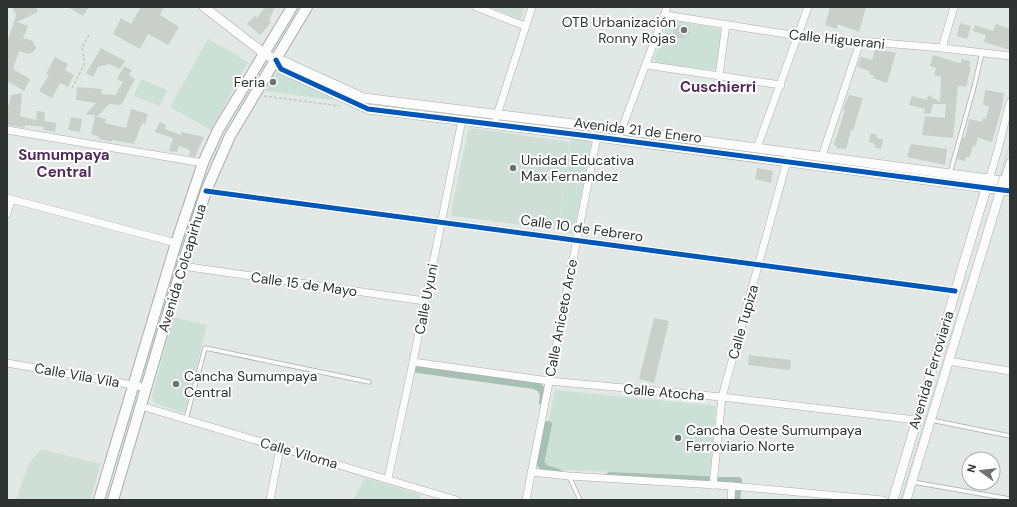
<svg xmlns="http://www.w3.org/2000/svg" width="1017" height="507" viewBox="0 0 1017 507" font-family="'DM Sans',sans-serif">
<rect width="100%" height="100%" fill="#e2e8e5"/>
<g fill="#d0ded8">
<polygon points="489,7 525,7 521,19"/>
<polygon points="471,128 570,142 558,230 453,216 451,212 468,131"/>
<polygon points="41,449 101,464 90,500 16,500 29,463"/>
</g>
<g fill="#cbe0d7">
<polygon points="672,20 720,29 723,34 716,68 715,70 656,63 654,59 668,21"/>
<polygon points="208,39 248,62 211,130 170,107"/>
<polygon points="278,73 331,96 333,99 331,100 266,91 265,88 273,76"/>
<polygon points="141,79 167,90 160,106 134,96"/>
<polygon points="571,138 590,141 591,144 574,231 572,234 558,230"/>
<polygon points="173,317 207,325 184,413 154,403 152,397"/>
<polygon points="555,390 716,406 710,476 545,469 540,463"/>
<polygon points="365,478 421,495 418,500 353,500"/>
</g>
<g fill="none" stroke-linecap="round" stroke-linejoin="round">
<g stroke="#a7c0b5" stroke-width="8">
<path d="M418,369l116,16c9,3 11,8 9,17"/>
<polyline points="548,425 540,463 545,469 559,473"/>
<polyline points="610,476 707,480"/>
<polyline points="720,481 738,481"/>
<polyline points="736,500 737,492"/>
</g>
</g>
<g fill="#cacfcc">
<polygon points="12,7 36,7 38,12 17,22 28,26 23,38 33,41 36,48 34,51 28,54 19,51 13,69 30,79 24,91 9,82 8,84 7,84 7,43 16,15"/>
<polygon points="68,7 89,7 83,16"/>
<polygon points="141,7 164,7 160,15 179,27 168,45 148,34 140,49 113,34 121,18 131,24"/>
<polygon points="265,7 275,7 269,20 271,22 260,35 247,24 255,16 257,18"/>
<polygon points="830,7 866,7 859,32 838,24 837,29 825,25"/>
<polygon points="960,23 971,26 967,39 957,36"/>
<polygon points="676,24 690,27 689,35 685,34 684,39 673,36"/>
<polygon points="996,24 1010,29 1010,50 984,42 986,35 973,31 975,25 993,31"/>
<polygon points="101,48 125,61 120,69 109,64 98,67 93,77 86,73"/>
<polygon points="875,49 896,53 887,83 873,78 874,76 869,74 870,71 857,67 861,57 872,60"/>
<polygon points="933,55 959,63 961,63 962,59 970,61 969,67 971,67 966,87 958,86 953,138 922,135 925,116 945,118 946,104 933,104 930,114 924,113 925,109 909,105 912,96 927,100 928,95 940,102 941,77 934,75 936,68 930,66"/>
<polygon points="55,57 68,64 65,70 74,75 68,87 60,83 52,98 39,91 49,75 46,74"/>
<polygon points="124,66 132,70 129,75 135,79 121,105 109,104 98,116 86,114 96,103 76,100 77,87 102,89 101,94 116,95 118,91 120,91 118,90 123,82 117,79"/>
<polygon points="985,90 1004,93 1002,107 992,142 978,138 976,146 973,146 970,157 966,157 965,161 957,159 963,137 965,138 969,119 982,122 983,118 986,119 989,106 983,105"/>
<polygon points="22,93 20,116 36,120 37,111 45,112 44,121 56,123 55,132 43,130 44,127 25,125 25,128 7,125 7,104 9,105 11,95"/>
<polygon points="849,95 863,98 853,131 851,130 846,149 840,148 838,149 834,144 845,110 843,109"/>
<polygon points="131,109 148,114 145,124 142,123 134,144 112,140 112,142 99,139 99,137 91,134 95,116 106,119 105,123 126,128"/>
<polygon points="71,117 82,119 80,132 68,130"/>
<polygon points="160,122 166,125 165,129 181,135 181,132 204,137 195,157 189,156 190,150 179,146 177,152 169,151 173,138 155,132"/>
<polygon points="871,133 877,135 877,138 883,140 881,149 874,147 875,144 869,142"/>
<polygon points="911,144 947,149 945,165 907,157"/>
<polygon points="757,168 773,171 771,183 755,179"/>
<polygon points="654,318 669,321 654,383 639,379"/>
<polygon points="749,355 791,360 790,370 748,365"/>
</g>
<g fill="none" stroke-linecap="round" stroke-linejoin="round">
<g stroke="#a9aeac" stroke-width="5">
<g id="lane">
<polyline points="950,173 974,87 982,53"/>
<polyline points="186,419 205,348 369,382"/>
<polyline points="931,420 1010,436"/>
<polyline points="569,476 580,500"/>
<polyline points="913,482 1010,499"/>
</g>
</g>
<g stroke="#a9aeac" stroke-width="8">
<g id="street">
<polyline points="476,7 525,26"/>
<polyline points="665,15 798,36 942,48 1010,56"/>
<polyline points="942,48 954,7"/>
<polyline points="646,65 781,85"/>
<polyline points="719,76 726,24"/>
<polyline points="496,118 532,7"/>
<polyline points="7,130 203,163"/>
<polyline points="618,139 667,7"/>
<polyline points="757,148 808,7"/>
<polyline points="822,156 860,42"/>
<path d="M989,179c9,-25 14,-51 21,-77"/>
<polyline points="1004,181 1010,162"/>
<polyline points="206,191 955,291"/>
<polyline points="7,198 176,243"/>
<polyline points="7,214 11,200"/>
<polyline points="182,266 425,301"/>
<polyline points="948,361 1010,371"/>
<polyline points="413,362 549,381 722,397 916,420"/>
<polyline points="7,363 133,385 146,388"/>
<polyline points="141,406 456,500"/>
<polyline points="531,472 569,476 732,486 883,500"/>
<polyline points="388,479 413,362 462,120"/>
<polyline points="713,485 722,397 788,157"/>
<polyline points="270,500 280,448"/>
<polyline points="526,500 597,137"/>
<polyline points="731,500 732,486"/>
</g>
</g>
<g stroke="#a9aeac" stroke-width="10">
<g id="secondary">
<polyline points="204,7 265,54 276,60 285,62 364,98 622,130 1010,182"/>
<polyline points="276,60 281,69 368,109 597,137 1010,191"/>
<polyline points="893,500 988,182"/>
<polyline points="906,500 1002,186"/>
</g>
</g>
<g stroke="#a9aeac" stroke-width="12">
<g id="primary">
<polyline points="99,500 176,243 203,163 218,130 292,7"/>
<polyline points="113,500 182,266 206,191 230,136 307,7"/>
</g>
</g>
<g stroke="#c6c8c6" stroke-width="1.5" stroke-dasharray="3 2" stroke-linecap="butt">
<polyline points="72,88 85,63 82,48 90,33"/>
<polyline points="264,96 340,106"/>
</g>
<use href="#lane" stroke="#fbfcfb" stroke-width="3.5"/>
<use href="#street" stroke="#fbfcfb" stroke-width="7"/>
<use href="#secondary" stroke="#fbfcfb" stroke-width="9"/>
<use href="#primary" stroke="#fbfcfb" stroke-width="10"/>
<polyline stroke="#d2d4d3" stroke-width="1" points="902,500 1010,143"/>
<g stroke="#fff" stroke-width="8">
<g id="cycleway">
<polyline points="276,60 281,69 368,109 597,137 1010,191"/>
<polyline points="206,191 955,291"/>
</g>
</g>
<use href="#cycleway" stroke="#0057b8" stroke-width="5"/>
</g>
<g fill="#6e7270" stroke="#fff" stroke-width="1.5">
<circle cx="684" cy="30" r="4"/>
<circle cx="273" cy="82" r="4"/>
<circle cx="513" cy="168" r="4"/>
<circle cx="176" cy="384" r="4"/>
<circle cx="678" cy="438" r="4"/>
</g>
<g text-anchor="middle" stroke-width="4" stroke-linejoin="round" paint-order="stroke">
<g font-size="14" fill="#2f3331" stroke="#fff" text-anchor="start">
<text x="676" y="27" text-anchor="end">OTB Urbanización<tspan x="676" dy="16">Ronny Rojas</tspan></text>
<text x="265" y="87" text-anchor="end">Feria</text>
<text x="521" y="165">Unidad Educativa<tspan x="521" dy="16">Max Fernandez</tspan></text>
<text x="184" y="381">Cancha Sumumpaya<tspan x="184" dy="16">Central</tspan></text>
<text x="686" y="435">Cancha Oeste Sumumpaya<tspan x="686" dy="16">Ferroviario Norte</tspan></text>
</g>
<g font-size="14" fill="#2f3331" stroke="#fff">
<text transform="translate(837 39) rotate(6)" y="5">Calle Higuerani</text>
<text transform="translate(638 130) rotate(7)" y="5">Avenida 21 de Enero</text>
<text transform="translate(582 228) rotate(8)" y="5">Calle 10 de Febrero</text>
<text transform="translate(182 268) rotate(-73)" y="5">Avenida Colcapirhua</text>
<text transform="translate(304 284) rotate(8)" y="5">Calle 15 de Mayo</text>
<text transform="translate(426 299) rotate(-79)" y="5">Calle Uyuni</text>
<text transform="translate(561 318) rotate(-79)" y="5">Calle Aniceto Arce</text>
<text transform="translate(743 322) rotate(-74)" y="5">Calle Tupiza</text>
<text transform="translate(931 370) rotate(-73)" y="5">Avenida Ferroviaria</text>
<text transform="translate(77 375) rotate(10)" y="5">Calle Vila Vila</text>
<text transform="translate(664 392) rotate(5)" y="5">Calle Atocha</text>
<text transform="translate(299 453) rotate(16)" y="5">Calle Viloma</text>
</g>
<g font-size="15" font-weight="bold" fill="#52295e" stroke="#fff">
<text x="718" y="92">Cuschierri</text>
<text x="64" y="160">Sumumpaya<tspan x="64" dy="17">Central</tspan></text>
</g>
</g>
<rect width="1017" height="507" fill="none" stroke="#2f3331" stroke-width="16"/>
<g transform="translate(981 471) rotate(285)"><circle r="19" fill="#ffffff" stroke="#acadad"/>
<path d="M0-3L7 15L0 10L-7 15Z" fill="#6e7270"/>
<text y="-6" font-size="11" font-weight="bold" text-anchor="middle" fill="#2f3331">N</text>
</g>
</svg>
